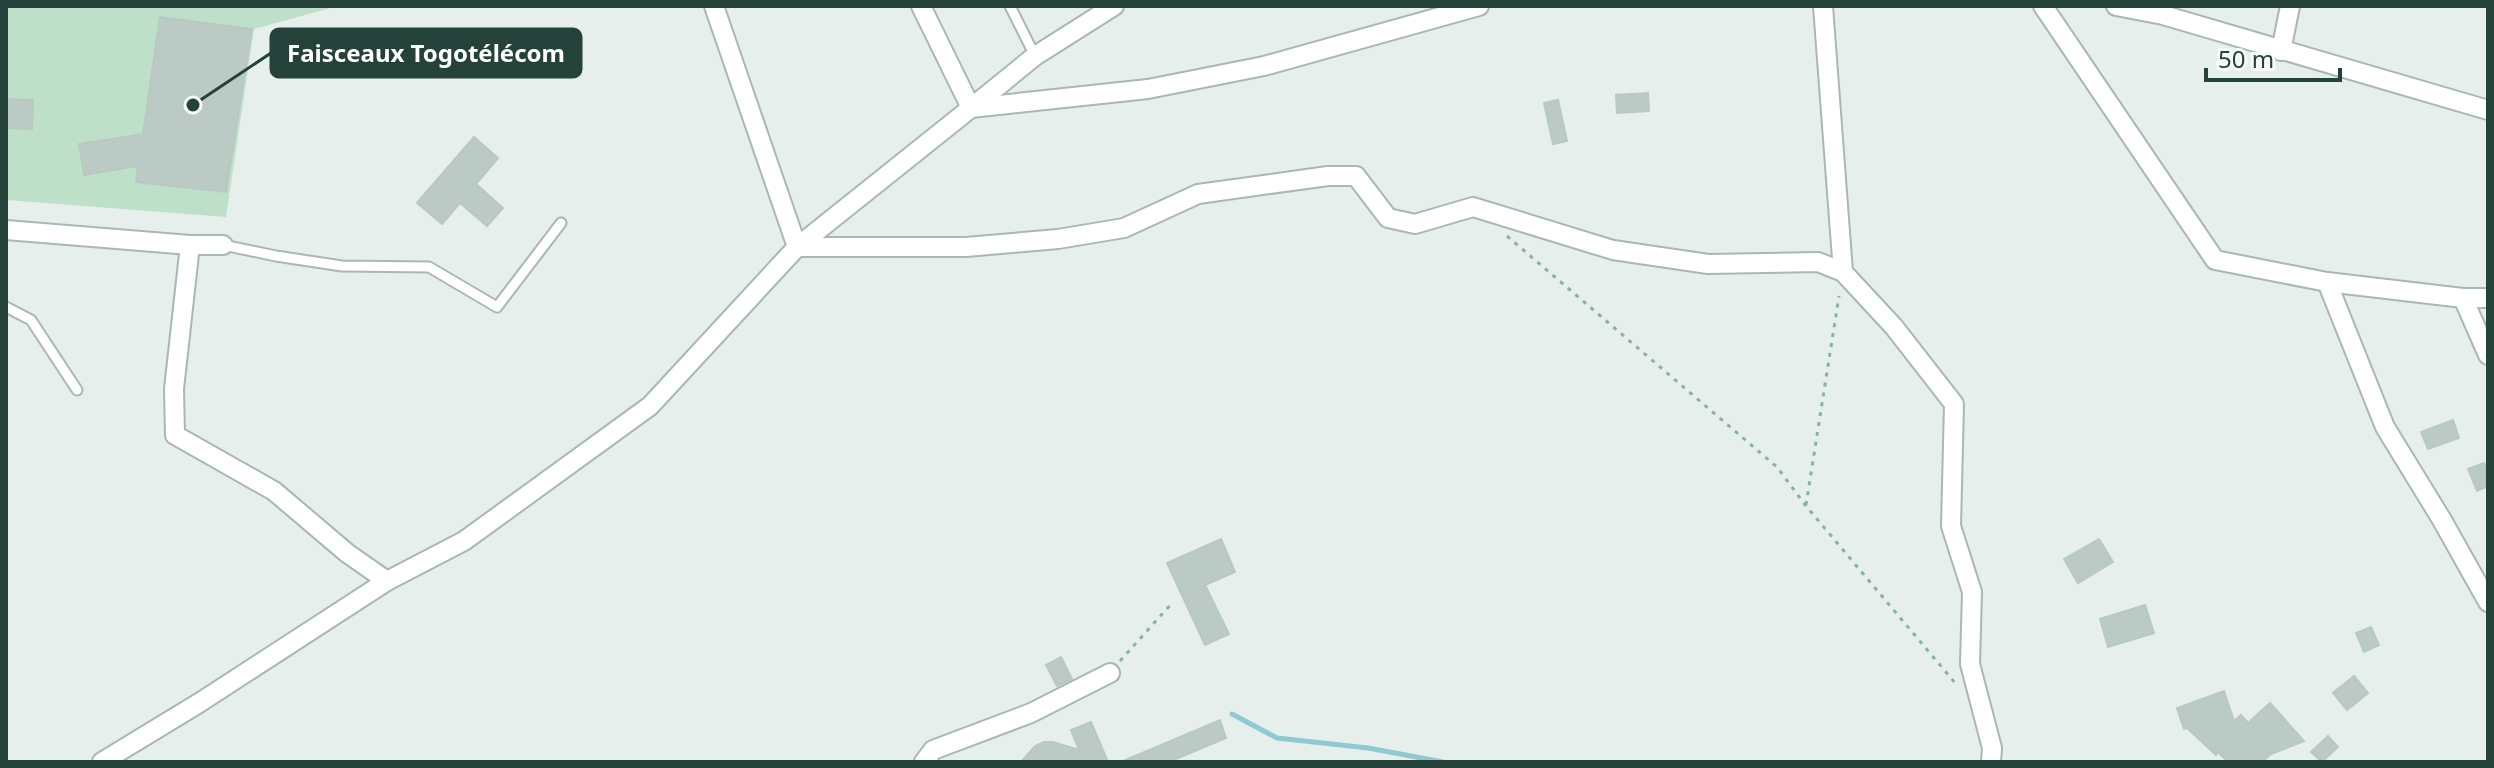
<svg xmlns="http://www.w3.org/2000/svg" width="2494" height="768" viewBox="0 0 2494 768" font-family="'Noto Sans',sans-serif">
<rect width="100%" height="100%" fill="#e6efeb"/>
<polygon fill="#bfe0c8" points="6,6 338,6 254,29 226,217 6,200"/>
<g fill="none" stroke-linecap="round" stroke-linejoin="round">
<polyline stroke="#8ec9d4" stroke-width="5" points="1232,714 1277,738 1368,748 1443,762"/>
</g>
<g fill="#bbcac4" stroke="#b8c9c2" stroke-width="2">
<polygon points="160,17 252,29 226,192 136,182 138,166 84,175 79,144 143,134"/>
<polygon points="1648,93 1649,111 1617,113 1616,95"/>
<polygon points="6,99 33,100 32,129 6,128"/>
<polygon points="1558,100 1567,141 1553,144 1544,103"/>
<polygon points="474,137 498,158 476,184 503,208 487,226 460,203 442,224 417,203"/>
<polygon points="2453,420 2459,438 2428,449 2421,432"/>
<polygon points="2484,463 2488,472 2488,486 2477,491 2468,469"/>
<polygon points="1221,539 1235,572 1205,585 1229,634 1205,645 1167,563"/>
<polygon points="2099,539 2113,562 2078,583 2064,559"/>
<polygon points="2145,605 2154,633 2108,647 2100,619"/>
<polygon points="2371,627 2379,645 2364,652 2356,633"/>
<polygon points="1061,657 1072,679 1057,686 1046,665"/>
<polygon points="2354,676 2368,693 2347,710 2333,693"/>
<polygon points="2224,691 2234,721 2241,715 2248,723 2270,703 2304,741 2271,754 2262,762 2228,762 2218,752 2216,755 2187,728 2184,729 2177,708"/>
<polygon points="1220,720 1226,738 1169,762 1121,762"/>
<polygon points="1091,722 1108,762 1021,762 1035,746 1044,742 1053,742 1079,750 1071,730"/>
<polygon points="2328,736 2338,747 2322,762 2311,752"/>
</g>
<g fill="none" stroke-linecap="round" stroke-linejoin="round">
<g stroke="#a8b8b2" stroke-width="13">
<g id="lane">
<polyline points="1010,6 1035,56"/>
<polyline points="223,245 276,256 342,266 429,267 497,307 561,223"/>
<polyline points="6,307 31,320 77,390"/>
</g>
</g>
<g stroke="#a8b8b2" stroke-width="22">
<g id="street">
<polyline points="714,6 797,247 966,247 1058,239 1124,228 1198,194 1328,176 1356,176 1388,218 1415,224 1473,207 1613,250 1708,264 1818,262 1843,272 1894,327 1954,404 1951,526 1972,592 1970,664 1992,748 1991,762"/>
<polyline points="921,6 971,108 1035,56 1114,6"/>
<polyline points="1823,6 1843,272"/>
<polyline points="2043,6 2215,260 2327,282 2463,298 2488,355"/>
<polyline points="2116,6 2163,15 2488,110"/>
<polyline points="2281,51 2290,6"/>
<polyline points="6,230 190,245 223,245"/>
<polyline points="190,245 174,389 175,435 274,491 347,553 387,581"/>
<polyline points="2327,282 2385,427 2442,520 2488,602"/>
<polyline points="2463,298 2488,298"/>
<polyline points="102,762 199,703 387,581 464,541 650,406 797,247 971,108 1148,89 1264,66 1479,6"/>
<polyline points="924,762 933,750 1031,713 1110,673"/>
</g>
</g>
<g stroke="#86b3a5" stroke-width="3" stroke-dasharray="4 6" stroke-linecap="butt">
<polyline points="1507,236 1777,467 1806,506 1956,684"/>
<polyline points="1806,505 1839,296"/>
<polyline points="1120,661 1173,602"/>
</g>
<use href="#lane" stroke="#fff" stroke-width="9"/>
<use href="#street" stroke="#fff" stroke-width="18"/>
</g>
<path fill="none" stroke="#24423a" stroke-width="3" d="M193 105L271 53"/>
<circle fill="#24423a" stroke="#f7fbf9" stroke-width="3" cx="193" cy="105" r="8"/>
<rect fill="#24423a" stroke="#24423a" stroke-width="3" x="271" y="29" width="310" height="48" rx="8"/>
<g font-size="24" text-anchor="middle" font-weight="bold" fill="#fff">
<text x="426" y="62">Faisceaux Togotélécom</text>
</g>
<rect width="2494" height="768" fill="none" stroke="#24423a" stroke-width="16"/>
<path d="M2206 68v12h134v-12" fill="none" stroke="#24423a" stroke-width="4"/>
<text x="2218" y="68" font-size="24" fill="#24423a" stroke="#f7fbf9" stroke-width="6" paint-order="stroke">50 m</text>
</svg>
